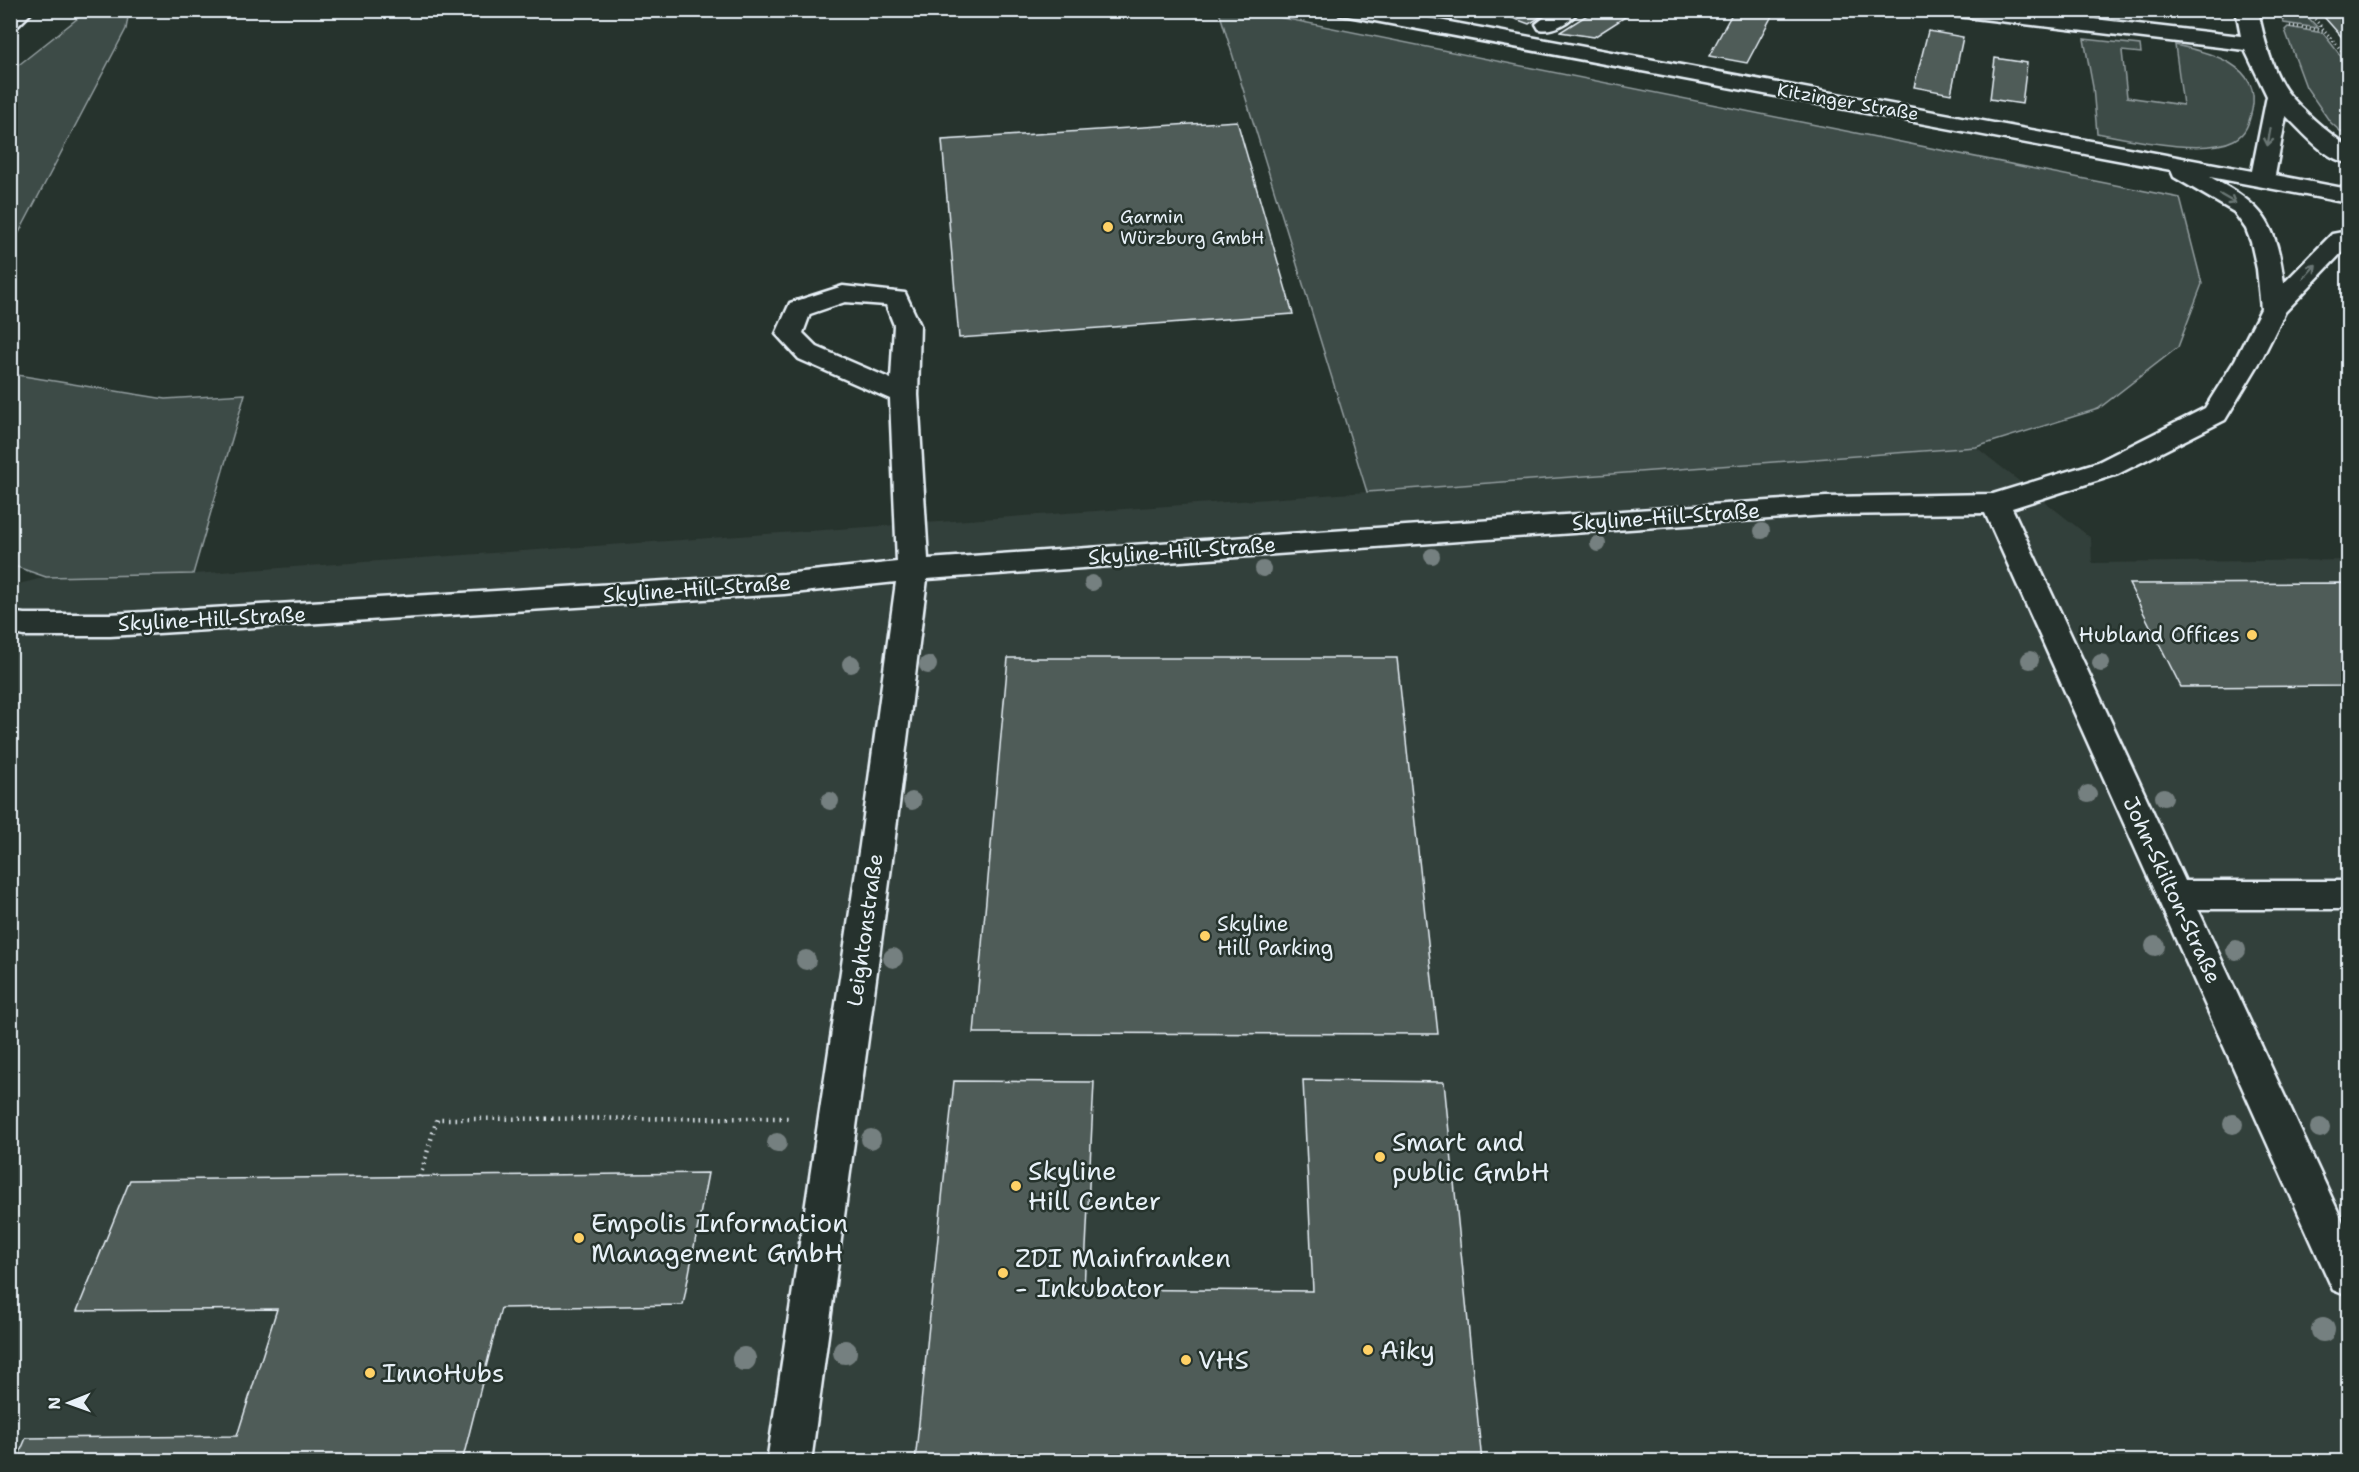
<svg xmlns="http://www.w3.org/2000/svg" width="2359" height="1472" viewBox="0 0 2359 1472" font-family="'Shantell Sans',sans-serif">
<rect width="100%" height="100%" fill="#26332d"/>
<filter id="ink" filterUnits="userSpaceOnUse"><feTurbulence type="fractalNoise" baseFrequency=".0167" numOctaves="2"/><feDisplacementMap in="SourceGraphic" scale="12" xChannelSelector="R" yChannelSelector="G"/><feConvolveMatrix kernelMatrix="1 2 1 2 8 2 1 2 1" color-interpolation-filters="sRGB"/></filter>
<g filter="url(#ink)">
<polygon fill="#333f3a" points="1976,447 2091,538 2092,563 2348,560 2348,1461 11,1462 11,586 46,577 193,574 1367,492"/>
<g fill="#3e4b47" stroke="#939ea0" stroke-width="1.5">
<polygon points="87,11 129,11 126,29 11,248 11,71"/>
<polygon points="1219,11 1248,11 2180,198 2202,284 2178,347 2098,409 1976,447 1367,492"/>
<polygon points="2279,11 2302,11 2318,28 2284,23"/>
<polygon points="2288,27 2323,33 2348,65 2348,138 2330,122 2306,87 2285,30"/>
<path d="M2084,39l56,6 1,8 -19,-2 5,46 56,8 -8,-60c34,7 87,20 77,65 -3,13 -6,24 -18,30 -31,16 -104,-1 -137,-7l-4,-46z"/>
<polygon points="11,374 165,399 245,394 193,574 46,577 11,565"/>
</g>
<g fill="#505c59" stroke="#e8f1f8" stroke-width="1.5">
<polygon points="1503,10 1552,10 1529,24 1499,13"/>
<polygon points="1595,10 1636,10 1594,37 1560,32"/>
<polygon points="1734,10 1775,10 1747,63 1709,56"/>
<polygon points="2324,17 2348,17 2348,44"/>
<polygon points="1928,31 1963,37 1951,94 1914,87"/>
<polygon points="1995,58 2027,63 2022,104 1990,99"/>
<polygon points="1237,121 1293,314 959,338 942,140"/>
<polygon points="2348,583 2348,686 2181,687 2129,584"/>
<polygon points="1008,658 1397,658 1438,1034 974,1033"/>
<polygon points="1303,1080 1444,1082 1482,1462 915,1462 954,1081 1094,1082 1084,1289 1313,1291"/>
<polygon points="708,1173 683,1305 501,1308 462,1462 16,1462 26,1438 237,1436 277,1309 77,1311 130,1180"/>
</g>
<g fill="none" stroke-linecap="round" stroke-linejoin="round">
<g stroke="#e8f1f8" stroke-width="5">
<g id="minor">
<polygon points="10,10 34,10 18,26 10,27"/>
<path d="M1338,10h47l867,161 15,-75 -22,-46 -288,-34 -8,-1 -2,-5h70l224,26 -5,-26h22c5,26 14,62 30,83 15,18 41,41 60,53v17c-25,-5 -44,-30 -62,-47l-11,59 73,14v14l-138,-26c54,29 66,45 74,106l48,-49 16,-3v15l-63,66 -24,48 -36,60 -107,54 -106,34 173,373h163v28h-150l150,324v63l-15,-6 -348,-777 -159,2 -899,64 -33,266 -83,617h-44l93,-617 36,-263 -112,12 -674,42h-86l-14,-3v-21l14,2h86l674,-40 113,-12 -7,-163 -91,-40 -23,-25 14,-31 53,-17 62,7 15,32 -2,70 10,164 898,-62 167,-3 105,-32 107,-54 30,-48 26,-51 -4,-40 -6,-27 -5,-13 -12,-17 -60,-35 -3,-7 -823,-154 -8,-1zM845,302l41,3 8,20 -3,54 -74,-32 -14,-14 7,-19z"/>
<path d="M1554,10h25c-8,12 -26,22 -40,19l-3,-5z"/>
</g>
</g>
<g stroke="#e8f1f8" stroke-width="3" stroke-dasharray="1 3" stroke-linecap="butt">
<polyline points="2307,10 2348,58"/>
<polyline points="2290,26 2325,31"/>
</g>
<polyline stroke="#e8f1f8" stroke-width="4.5" stroke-dasharray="1.5 5" stroke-linecap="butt" points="420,1177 437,1119 790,1118"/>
<use href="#minor" fill="#26332d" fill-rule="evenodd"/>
</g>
<g fill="#758080">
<circle cx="1762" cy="531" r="8"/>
<circle cx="1598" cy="544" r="8"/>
<circle cx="1432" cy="556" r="8"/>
<circle cx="1263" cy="569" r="8"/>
<circle cx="1092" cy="583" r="8"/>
<circle cx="2030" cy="660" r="9"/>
<circle cx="2101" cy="663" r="9"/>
<circle cx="851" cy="664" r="9"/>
<circle cx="928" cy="665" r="9"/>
<circle cx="2088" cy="794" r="9"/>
<circle cx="2164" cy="797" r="9"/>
<circle cx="830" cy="801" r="9"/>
<circle cx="912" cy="801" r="9"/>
<circle cx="2155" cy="946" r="10"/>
<circle cx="2236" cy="950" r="10"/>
<circle cx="893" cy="958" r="10"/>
<circle cx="806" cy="960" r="10"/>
<circle cx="2233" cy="1124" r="10"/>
<circle cx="2320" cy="1128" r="10"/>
<circle cx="871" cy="1139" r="10"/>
<circle cx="777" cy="1143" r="10"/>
<circle cx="2323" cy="1330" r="12"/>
<circle cx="845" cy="1352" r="12"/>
<circle cx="744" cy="1359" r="12"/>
</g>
<defs><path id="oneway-shaft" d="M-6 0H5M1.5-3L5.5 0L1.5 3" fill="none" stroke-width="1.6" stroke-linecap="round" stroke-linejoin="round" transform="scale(1.5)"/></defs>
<g stroke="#6a7674">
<use href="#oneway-shaft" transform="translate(2269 137) rotate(100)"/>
<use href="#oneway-shaft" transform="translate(2228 199) rotate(30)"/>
<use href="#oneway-shaft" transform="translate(2310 271) rotate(-47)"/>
</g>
</g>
<g fill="#ffd166" stroke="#26332d" stroke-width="2">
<circle cx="1108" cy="227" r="6"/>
<circle cx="2252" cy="635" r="6"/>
<circle cx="1205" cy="936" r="6"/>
<circle cx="1380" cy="1157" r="6"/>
<circle cx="1016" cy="1186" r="6"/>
<circle cx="579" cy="1238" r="6"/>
<circle cx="1003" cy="1273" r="6"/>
<circle cx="1368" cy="1350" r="6"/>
<circle cx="1186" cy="1360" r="6"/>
<circle cx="370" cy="1373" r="6"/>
</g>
<g text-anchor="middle" stroke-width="5" stroke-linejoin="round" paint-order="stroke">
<g font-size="18" fill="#e8f1f8" stroke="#26332d">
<text transform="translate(1848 102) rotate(10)" y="6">Kitzinger Straße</text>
</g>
<g font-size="18" fill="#e8f1f8" stroke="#26332d" text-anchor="start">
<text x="1120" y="223">Garmin<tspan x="1120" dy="21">Würzburg GmbH</tspan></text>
</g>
<g font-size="21" fill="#e8f1f8" stroke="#26332d">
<text transform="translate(1666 517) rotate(-4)" y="7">Skyline-Hill-Straße</text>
<text transform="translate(1182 551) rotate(-4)" y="7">Skyline-Hill-Straße</text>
<text transform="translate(697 589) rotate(-4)" y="7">Skyline-Hill-Straße</text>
<text transform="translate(212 619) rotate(-3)" y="7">Skyline-Hill-Straße</text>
<text transform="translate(2172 890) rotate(65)" y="7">John-Skilton-Straße</text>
<text transform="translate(865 930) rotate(-82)" y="7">Leightonstraße</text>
</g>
<g font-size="21" fill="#e8f1f8" stroke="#26332d" text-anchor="end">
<text x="2240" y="642">Hubland Offices</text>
<text x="1217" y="931" text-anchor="start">Skyline<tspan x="1217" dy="24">Hill Parking</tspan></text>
</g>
<g font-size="26" fill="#e8f1f8" stroke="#26332d" text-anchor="start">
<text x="1392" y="1151">Smart and<tspan x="1392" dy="30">public GmbH</tspan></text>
<text x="1028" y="1180">Skyline<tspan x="1028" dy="30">Hill Center</tspan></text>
<text x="591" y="1232">Empolis Information<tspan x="591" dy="30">Management GmbH</tspan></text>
<text x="1015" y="1267">ZDI Mainfranken<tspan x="1015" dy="30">- Inkubator</tspan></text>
<text x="1380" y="1359">Aiky</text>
<text x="1198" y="1369">VHS</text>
<text x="382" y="1382">InnoHubs</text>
</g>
</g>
<rect width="2359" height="1472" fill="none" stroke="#26332d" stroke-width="36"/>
<rect x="18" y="18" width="2323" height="1436" fill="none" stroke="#e8f1f8" stroke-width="2" filter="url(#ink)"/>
<g transform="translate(69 1403) rotate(269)" stroke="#26332d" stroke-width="4.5" paint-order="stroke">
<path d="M0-4.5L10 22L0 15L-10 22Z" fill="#e8f1f8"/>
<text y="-9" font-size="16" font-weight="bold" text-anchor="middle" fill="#e8f1f8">N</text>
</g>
</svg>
